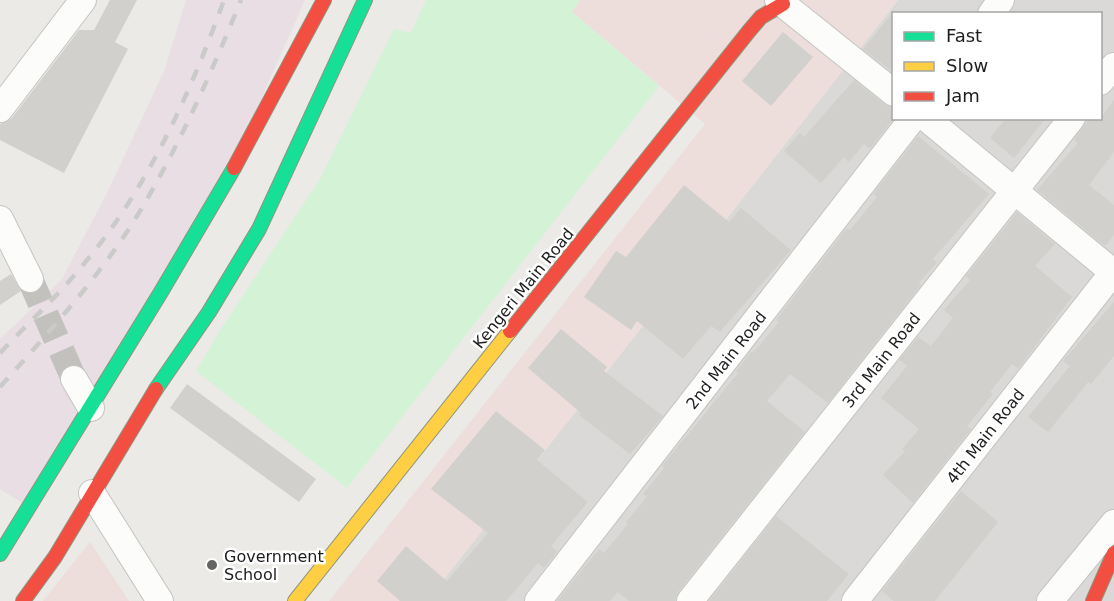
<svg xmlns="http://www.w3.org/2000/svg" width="1114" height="601" viewBox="0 0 1114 601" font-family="'DejaVu Sans',sans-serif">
<rect width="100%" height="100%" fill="#ebeae6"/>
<path fill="#dad9d7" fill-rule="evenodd" d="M898,0h216v601h-687zM894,14h206v104h-206z"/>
<g fill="#eddedb">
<polygon points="580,0 898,0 427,601 329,601 705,124 572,12"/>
<polygon points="90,542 129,601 43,601"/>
</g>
<polygon fill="#e9dee4" points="186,0 305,0 254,115 32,509 0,489 0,339 62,279 108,191 164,71"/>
<polygon fill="#d3f2d6" points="426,0 580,0 572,12 659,86 347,488 196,371 221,329 320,179 394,29 411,33"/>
<g fill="#d2d0cd">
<polygon points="110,0 137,0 115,42 128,49 64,173 0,140 0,124 12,118 79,30 94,30"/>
<polygon points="894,11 894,73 863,49"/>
<polygon points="783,32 813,57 771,106 742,81"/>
<polygon points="854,80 885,105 894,108 894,118 870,149 864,144 849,162 844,157 821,183 784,151 800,133 804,137"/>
<polygon points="1114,100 1114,152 1089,185 1114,205 1114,235 1105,246 1037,190 1078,143 1074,140 1090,118 1101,118"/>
<polygon points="1006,118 1046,118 1014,158 990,138"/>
<polygon points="918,136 989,194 933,259 937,262 919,283 921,285 828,403 790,374 767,401 805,432 678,592 675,601 629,601 618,592 610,601 557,601 599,549 604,553 628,524 626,522 647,497 643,494 664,468 662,466 738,373 736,371 751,352 753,353 779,322 776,320 847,228 850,230 877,197 873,194"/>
<polygon points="684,185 729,222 741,208 791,250 720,332 711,326 683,359 637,321 631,330 584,297 616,251 626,257"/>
<polygon points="1017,212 1055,244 1035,266 1072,297 1018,369 1012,364 990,392 993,394 967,426 971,429 913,503 883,475 905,451 902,449 919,429 881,398 907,366 899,360 918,337 931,346 953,318 944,310 970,280 966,276"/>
<polygon points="11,274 21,291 0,305 0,281"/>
<polygon points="1114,302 1114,356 1091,384 1088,382 1048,432 1028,417 1070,366 1063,361"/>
<polygon points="561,329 607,367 604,371 663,416 630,454 579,415 581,413 528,368"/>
<polygon points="187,384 316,479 299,502 170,408"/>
<polygon points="496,411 545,450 537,460 588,502 551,546 557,552 544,568 538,563 506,601 400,601 377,581 406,546 447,581 488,533 431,489"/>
<polygon points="961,491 998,522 935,601 894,601 882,591"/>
<polygon points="776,516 849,574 827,601 709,601"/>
</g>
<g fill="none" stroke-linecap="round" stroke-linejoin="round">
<polyline stroke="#c2c1be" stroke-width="26" stroke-dasharray="26 13" stroke-linecap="butt" points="30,279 74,379"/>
<g stroke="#c4c4c2" stroke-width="28">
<g id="street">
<polyline points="778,0 894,93"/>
<polyline points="991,14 1001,0"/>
<polyline points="1100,82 1114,66"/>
<polyline points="0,109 83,0"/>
<polyline points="926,118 1114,273"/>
<polyline points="0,219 30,279"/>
<polyline points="74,379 91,408"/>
<polyline points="92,493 160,601"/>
<polyline points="538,601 913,118"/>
<polyline points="690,601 1072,118"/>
<polyline points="855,601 1114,271"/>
<polyline points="1050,601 1114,523"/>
</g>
</g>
<g stroke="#91957e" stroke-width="16">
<g id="fast">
<polyline points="156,389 209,312 259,229 365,0"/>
<polyline points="0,554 161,292 234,168"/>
</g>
</g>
<g stroke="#91957e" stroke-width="16">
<polyline id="slow" points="295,601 510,331"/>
</g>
<g stroke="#91957e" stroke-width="16">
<g id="jam">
<polyline points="234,168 324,0"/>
<polyline points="510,331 749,31 761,17 783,4"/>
<polyline points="23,601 55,557 156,389"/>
<polyline points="1093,601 1114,553"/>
</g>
</g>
<use href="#street" stroke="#fcfcfb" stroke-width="26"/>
<use href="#fast" stroke="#16e098" stroke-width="14"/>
<use href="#slow" stroke="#ffcf43" stroke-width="14"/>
<use href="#jam" stroke="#f24e42" stroke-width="14"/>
<g stroke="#cacac9" stroke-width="4.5" stroke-dasharray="12 12" stroke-linecap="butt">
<path d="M0,353c27,-29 57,-56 82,-87 65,-76 108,-172 142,-266"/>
<path d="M0,387c47,-53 96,-106 134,-166 43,-70 76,-145 107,-221"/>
</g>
</g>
<circle fill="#656563" stroke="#fff" stroke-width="2" cx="212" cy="565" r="6"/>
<g text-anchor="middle" stroke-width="5" stroke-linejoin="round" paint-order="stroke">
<g font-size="16" fill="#1d1d1d" stroke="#fff">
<text transform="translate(523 288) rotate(-51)" y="6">Kengeri Main Road</text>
<text transform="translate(726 360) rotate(-52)" y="6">2nd Main Road</text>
<text transform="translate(881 360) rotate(-52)" y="6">3rd Main Road</text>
<text transform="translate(985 436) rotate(-52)" y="6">4th Main Road</text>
</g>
<g font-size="16" fill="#1d1d1d" stroke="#fff" text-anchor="start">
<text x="224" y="562">Government<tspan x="224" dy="18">School</tspan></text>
</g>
</g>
<rect x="892" y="12" width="210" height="108" fill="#ffffff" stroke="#a5a5a5" stroke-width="1.5"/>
<rect x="904" y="32" width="30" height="9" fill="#16e098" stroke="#a5a5a5" stroke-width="1.5"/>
<text x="946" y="42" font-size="18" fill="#1d1d1d">Fast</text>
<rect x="904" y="62" width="30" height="9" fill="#ffcf43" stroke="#a5a5a5" stroke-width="1.5"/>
<text x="946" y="72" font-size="18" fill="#1d1d1d">Slow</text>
<rect x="904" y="92" width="30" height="9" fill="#f24e42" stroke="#a5a5a5" stroke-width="1.5"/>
<text x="946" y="102" font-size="18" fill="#1d1d1d">Jam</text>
</svg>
